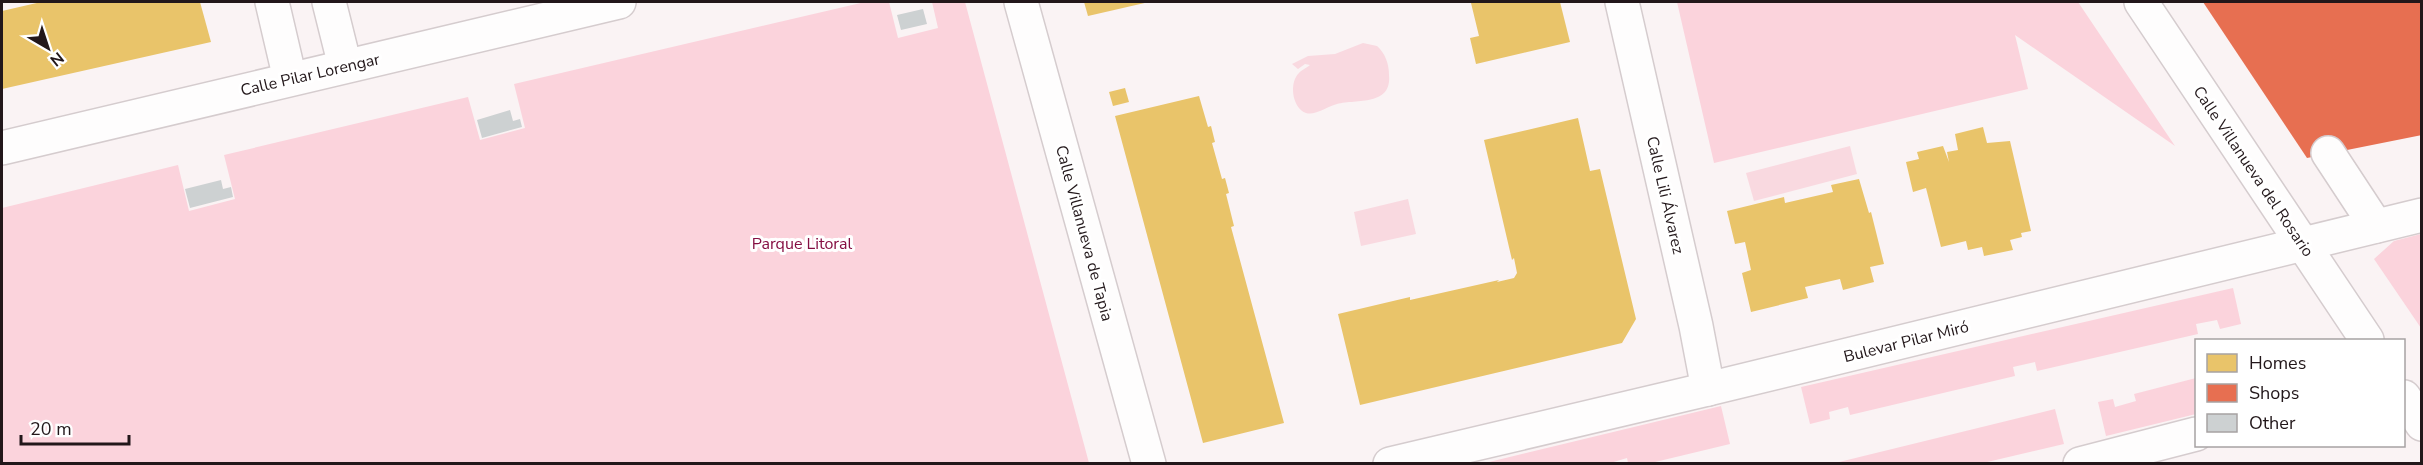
<svg xmlns="http://www.w3.org/2000/svg" width="2423" height="465" viewBox="0 0 2423 465" font-family="'Nunito Sans',sans-serif">
<rect width="100%" height="100%" fill="#faf3f4"/>
<g fill="#fbd3dc">
<polygon points="865,2 889,2 898,38 938,28 932,2 965,2 1089,463 2,463 2,208 178,165 189,211 235,199 224,155 468,97 480,140 525,128 514,84"/>
<polygon points="1677,2 2078,2 2175,146 2015,35 2028,89 1714,163"/>
<polygon points="2421,234 2422,234 2421,328 2374,259 2394,241"/>
<polygon points="2233,288 2241,324 2220,329 2217,320 2196,324 2198,334 2037,371 2035,362 2013,367 2015,376 1850,415 1848,407 1829,412 1830,419 1810,424 1801,387"/>
<polygon points="2196,378 2196,414 2106,436 2098,402 2113,399 2115,407 2136,401 2134,394"/>
<polygon points="1721,406 1730,444 1651,463 1628,463 1627,458 1607,464 1485,463"/>
<polygon points="2055,409 2064,444 1983,463 1835,463"/>
</g>
<g fill="#f9d9e0">
<path d="M1363,43l14,3c8,7 12,18 12,29 3,31 -32,24 -52,29 -9,2 -22,12 -31,9 -13,-5 -16,-26 -10,-36 3,-6 9,-8 14,-12l-5,-1 -7,5 -6,-5 16,-8 27,-2z"/>
<polygon points="1850,146 1857,174 1754,201 1746,173"/>
<polygon points="1408,199 1416,234 1361,246 1354,212"/>
</g>
<g fill="#e9c46a">
<polygon points="41,2 200,2 211,42 2,89 2,11"/>
<polygon points="1084,2 1149,2 1088,16"/>
<polygon points="1475,2 1560,2 1570,42 1476,64 1470,38 1479,36 1471,3"/>
<polygon points="1125,88 1129,102 1113,106 1109,92"/>
<polygon points="1199,96 1208,127 1211,126 1215,142 1212,143 1222,179 1225,178 1229,193 1226,194 1234,226 1231,227 1284,423 1203,443 1115,116"/>
<polygon points="1578,118 1590,171 1600,169 1636,319 1622,343 1360,405 1338,314 1410,297 1410,300 1499,280 1497,282 1514,278 1517,273 1514,258 1512,260 1484,140"/>
<polygon points="1983,127 1987,143 2010,141 2031,231 2021,233 2022,237 2010,240 2013,250 1984,256 1982,247 1968,250 1966,241 1941,247 1926,188 1913,192 1906,162 1919,159 1917,152 1943,146 1949,162 1947,152 1958,150 1955,134"/>
<polygon points="1859,179 1869,213 1871,212 1884,264 1870,267 1874,282 1843,290 1840,279 1805,287 1808,298 1751,312 1742,273 1751,270 1745,242 1735,244 1727,211 1784,197 1785,203 1833,192 1831,185"/>
</g>
<polygon fill="#e76f51" points="2203,2 2422,2 2422,135 2307,158"/>
<g fill="#cdd1d2">
<polygon points="923,9 927,24 901,30 897,15"/>
<polygon points="510,110 513,121 520,119 522,127 482,138 477,120"/>
<polygon points="221,180 223,189 231,187 233,197 190,208 185,189"/>
</g>
<g fill="none" stroke-linecap="round" stroke-linejoin="round">
<g stroke="#d5ccce" stroke-width="36">
<g id="minor">
<polyline points="272,2 290,79"/>
<polyline points="329,2 345,66"/>
<polyline points="1021,2 1149,464"/>
<polyline points="1622,2 1696,326 1708,389"/>
<polyline points="2141,2 2367,340"/>
<polyline points="2,148 619,2"/>
<polyline points="2328,153 2376,226"/>
<polyline points="2404,397 2422,424"/>
<polyline points="1390,464 1708,389 2422,215"/>
<polyline points="2080,464 2196,434"/>
</g>
</g>
<use href="#minor" stroke="#fefdfd" stroke-width="33"/>
</g>
<g text-anchor="middle" stroke-width="6" stroke-linejoin="round" paint-order="stroke">
<g font-size="16" fill="#22171a" stroke="#fff">
<text transform="translate(310 74) rotate(-13)" y="6">Calle Pilar Lorengar</text>
<text transform="translate(2254 171) rotate(56)" y="6">Calle Villanueva del Rosario</text>
<text transform="translate(1666 195) rotate(77)" y="6">Calle Lili Álvarez</text>
<text transform="translate(1085 233) rotate(75)" y="6">Calle Villanueva de Tapia</text>
<text transform="translate(1906 341) rotate(-14)" y="6">Bulevar Pilar Miró</text>
</g>
<g font-size="16" fill="#850e42" stroke="#fff">
<text x="802" y="249">Parque Litoral</text>
</g>
</g>
<rect width="2423" height="465" fill="none" stroke="#22171a" stroke-width="6"/>
<rect x="2195" y="339" width="210" height="108" fill="#ffffff" stroke="#a7a2a3" stroke-width="1.5"/>
<rect x="2207" y="354" width="30" height="18" fill="#e9c46a" stroke="#a7a2a3" stroke-width="1.5"/>
<text x="2249" y="369" font-size="18" fill="#22171a">Homes</text>
<rect x="2207" y="384" width="30" height="18" fill="#e76f51" stroke="#a7a2a3" stroke-width="1.5"/>
<text x="2249" y="399" font-size="18" fill="#22171a">Shops</text>
<rect x="2207" y="414" width="30" height="18" fill="#cdd1d2" stroke="#a7a2a3" stroke-width="1.5"/>
<text x="2249" y="429" font-size="18" fill="#22171a">Other</text>
<g transform="translate(48 48) rotate(141)" stroke="#ffffff" stroke-width="4.5" paint-order="stroke">
<path d="M0-4.5L10 22L0 15L-10 22Z" fill="#22171a"/>
<text y="-9" font-size="16" font-weight="bold" text-anchor="middle" fill="#22171a">N</text>
</g>
<path d="M21 435v9h108v-9" fill="none" stroke="#22171a" stroke-width="3"/>
<text x="30" y="435" font-size="18" fill="#22171a" stroke="#ffffff" stroke-width="4.5" paint-order="stroke">20 m</text>
</svg>
